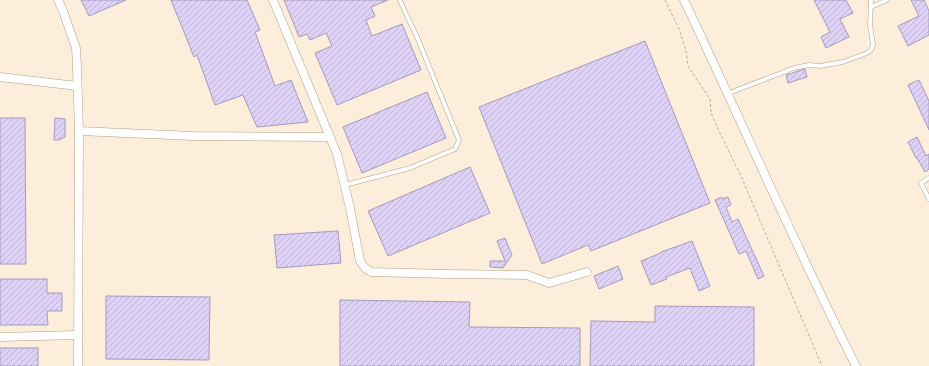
<svg xmlns="http://www.w3.org/2000/svg" width="929" height="366" viewBox="0 0 929 366" font-family="Rubik,sans-serif">
<defs>
<pattern id="building-hatch" width="6" height="6" patternUnits="userSpaceOnUse"><rect width="6" height="6" fill="#ded3f6"/><path d="M-1 1l2-2M0 6l6-6M5 7l2-2" fill="none" stroke="#beb4d2"/></pattern>
</defs>
<rect width="100%" height="100%" fill="#fceedb"/>
<g fill="url(#building-hatch)" stroke="#a49abb">
<polygon points="81,0 126,0 89,16"/>
<polygon points="171,0 247,0 260,30 255,32 275,86 291,80 308,122 257,127 243,95 215,105 197,55 194,57"/>
<polygon points="284,0 388,0 371,7 375,16 366,20 372,36 402,24 421,70 337,105 315,53 332,46 326,33 310,40 307,34 299,37"/>
<polygon points="814,0 846,0 853,13 840,19 849,37 826,48 821,37 830,32"/>
<polygon points="911,0 924,0 929,11 929,35 908,46 898,26 919,16"/>
<polygon points="645,41 710,203 591,251 588,245 542,264 479,107"/>
<polygon points="805,69 807,77 788,83 786,75"/>
<polygon points="919,80 929,101 929,130 908,85"/>
<polygon points="427,92 446,138 362,173 343,127"/>
<polygon points="0,118 25,118 26,264 0,264"/>
<polygon points="55,118 65,119 65,137 59,140 54,140"/>
<polygon points="917,137 926,156 929,154 929,169 925,172 917,158 916,158 908,142"/>
<polygon points="470,167 490,213 388,256 368,211"/>
<polygon points="721,197 722,199 728,197 731,205 726,207 732,222 738,219 764,276 758,279 746,251 739,254 715,200"/>
<polygon points="338,231 341,263 277,268 274,235"/>
<polygon points="505,238 512,255 503,268 490,267 490,261 505,261 497,241"/>
<polygon points="692,241 710,286 699,291 690,268 666,277 667,279 651,285 641,261 661,253 661,252"/>
<polygon points="618,266 623,279 599,289 594,276"/>
<polygon points="0,279 47,279 47,293 62,293 62,311 47,311 48,325 0,325"/>
<polygon points="106,296 210,297 209,360 106,359"/>
<polygon points="340,300 470,302 469,327 580,328 580,366 340,366"/>
<polygon points="655,306 754,307 754,366 590,366 591,321 655,322"/>
<rect x="0" y="348" width="38" height="18"/>
</g>
<g fill="none" stroke-linecap="round" stroke-linejoin="round">
<g stroke="#b4a081" stroke-width="5">
<g id="service">
<polyline points="871,7 887,0"/>
<polyline points="729,93 794,68 809,65 820,66 843,62 867,53 871,50 873,45 870,24 871,0"/>
<polyline points="929,178 921,183 929,199"/>
<polyline points="345,185 410,168 455,149 459,140 417,37 400,1"/>
</g>
</g>
<g stroke="#b4a081" stroke-width="9">
<g id="minor">
<polyline points="58,0 63,11 76,48 77,68 79,131 78,366"/>
<polyline points="273,0 337,154 350,208 360,261 365,268 371,272 448,274 527,275 549,283 587,272"/>
<path d="M684,0c58,122 111,246 172,366"/>
<polyline points="0,77 77,86"/>
<polyline points="79,131 193,136 329,137"/>
<polyline points="0,337 77,335"/>
</g>
</g>
<polyline stroke="#b9ad9c" stroke-width="1" stroke-dasharray="3 2" stroke-linecap="butt" points="665,0 679,29 686,50 688,66 710,99 711,113 718,129 741,176 822,366"/>
<use href="#service" stroke="#fff" stroke-width="4"/>
<use href="#minor" stroke="#fff" stroke-width="8"/>
</g>
</svg>
